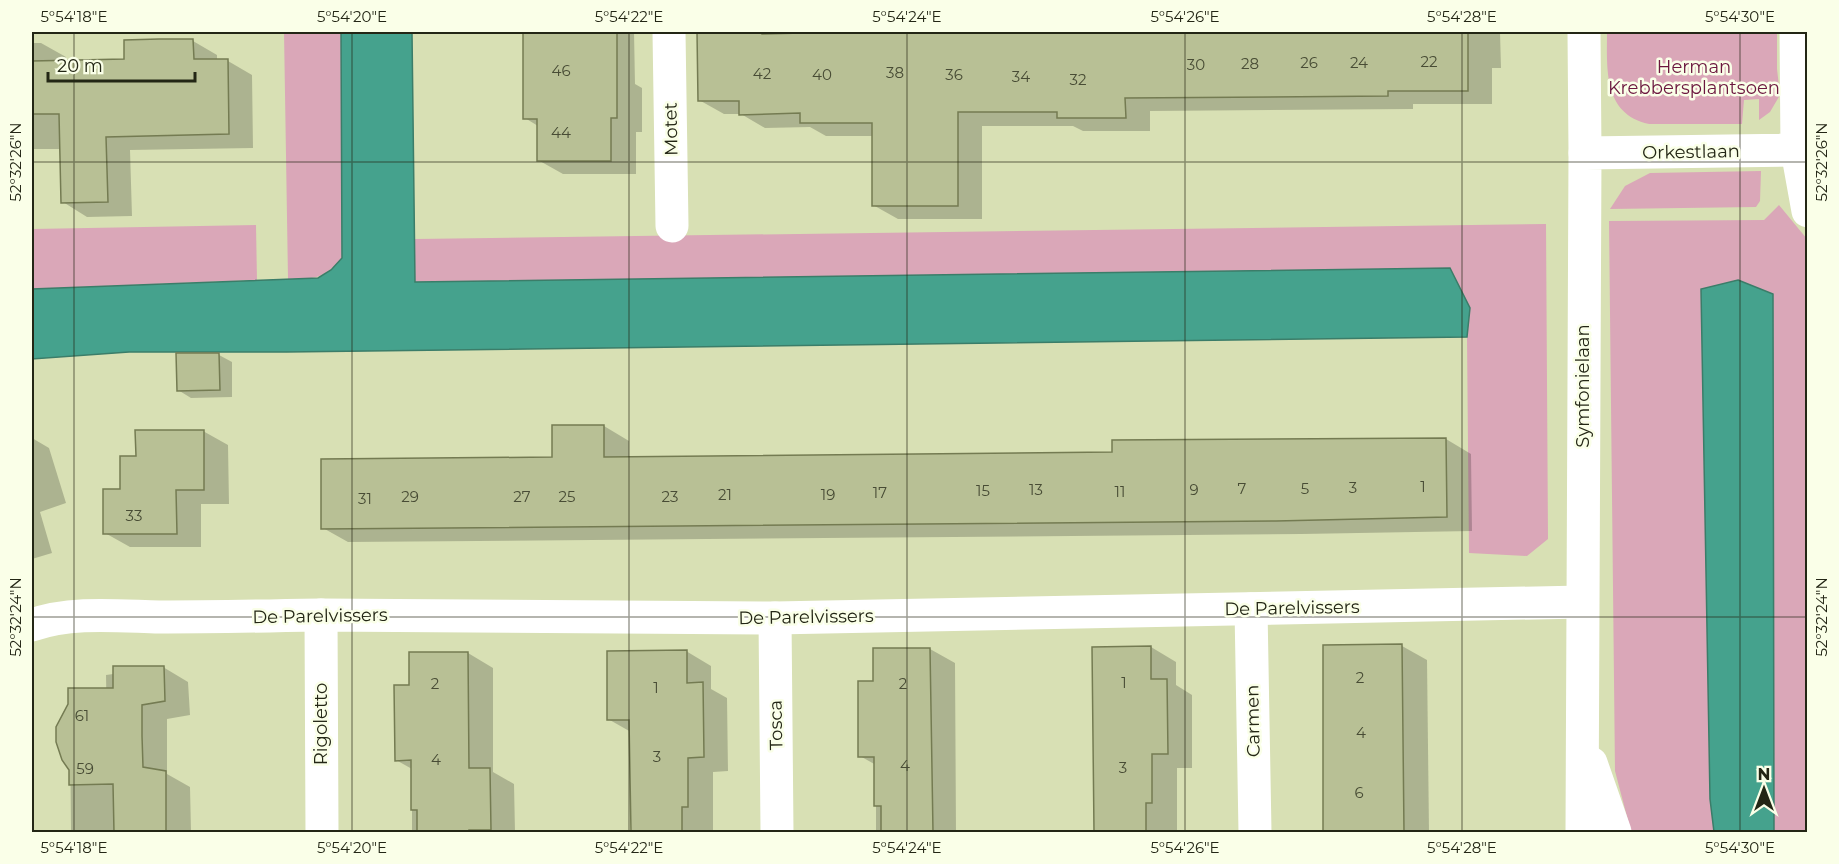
<svg xmlns="http://www.w3.org/2000/svg" width="1839" height="864" viewBox="0 0 1839 864" font-family="Montserrat,sans-serif">
<rect width="100%" height="100%" fill="#d8e0b4"/>
<g fill="#daa7b8">
<path d="M284,32h57l2,226c-23,22 -25,20 -55,21z"/>
<path d="M1607,32h170v37l3,26 -10,17 -11,8v-21l-15,1 -2,24h-93c-46,-10 -42,-55 -42,-92z"/>
<polygon points="1761,171 1760,201 1756,207 1610,209 1625,186 1650,173"/>
<polygon points="1779,205 1807,239 1807,832 1774,832 1773,295 1738,280 1701,290 1710,799 1714,832 1631,832 1615,771 1609,221 1764,220"/>
<polygon points="1546,224 1548,539 1527,556 1469,553 1467,337 1470,308 415,282 415,239"/>
<polygon points="256,225 257,280 32,289 32,229"/>
</g>
<g fill="#45a28d" stroke="#3b7d69" stroke-width="1.5">
<polygon points="341,32 412,32 415,282 1450,268 1470,308 1467,337 286,352 129,352 32,359 32,289 318,278 331,270 342,258"/>
<polygon points="1738,280 1773,294 1774,832 1714,832 1710,799 1701,289"/>
</g>
<g fill="#0003">
<polygon points="524,32 634,32 635,84 642,88 642,132 636,132 636,174 563,174 538,160 538,126 525,118"/>
<polygon points="846,32 897,32 902,34 974,34 974,32 1500,32 1501,68 1492,68 1492,104 1413,104 1413,109 1150,111 1150,131 1083,131 1073,126 982,126 982,219 898,219 873,205 873,136 826,136 810,127 765,128 741,114 724,114 699,100 700,34 846,34"/>
<polygon points="193,41 217,55 217,61 228,61 252,75 253,148 130,150 132,216 87,217 63,202 61,149 32,149 32,43 41,43 66,57 66,62 126,60"/>
<polygon points="219,355 232,362 232,397 191,398 178,390"/>
<polygon points="604,426 629,441 629,458 1114,454 1446,439 1471,454 1472,531 1302,534 348,542 323,528 554,459 554,427"/>
<polygon points="203,431 228,445 229,504 201,504 201,547 130,547 105,533 137,457"/>
<polygon points="32,438 49,448 66,503 40,512 52,553 32,559"/>
<polygon points="1402,646 1427,660 1429,832 1324,832 1324,647"/>
<polygon points="1151,647 1176,662 1176,685 1192,695 1192,768 1177,768 1177,832 1096,832 1094,648"/>
<polygon points="930,649 955,663 956,832 876,832 876,765 860,756 875,683"/>
<polygon points="686,651 711,666 711,689 727,698 728,771 713,772 713,832 632,832 631,732 608,719"/>
<polygon points="468,653 493,668 493,772 514,784 515,832 412,832 412,769 396,760 411,686"/>
<polygon points="163,667 188,682 190,715 167,719 167,774 190,787 191,832 71,832 70,720 107,734 106,675"/>
</g>
<g fill="#b8c095" stroke="#747b52" stroke-width="1.5">
<polygon points="523,32 617,32 617,118 611,118 611,161 537,161 537,119 523,119"/>
<polygon points="697,32 762,32 762,34 844,32 1468,32 1468,91 1388,91 1388,96 1125,98 1126,118 1057,118 1057,112 958,112 958,206 872,206 872,123 800,123 800,113 739,115 739,101 698,101"/>
<polygon points="159,39 193,39 194,59 228,59 229,134 106,137 108,202 61,203 59,114 32,114 32,61 124,59 124,40"/>
<polygon points="176,353 219,353 220,390 177,391"/>
<polygon points="552,425 604,425 604,457 1112,452 1112,440 1446,438 1447,517 1276,521 321,529 321,459 552,457"/>
<polygon points="135,430 204,430 204,490 176,490 177,534 103,534 103,489 120,489 120,456 136,456"/>
<polygon points="1402,644 1404,832 1323,832 1323,645"/>
<polygon points="1151,646 1151,679 1167,679 1168,754 1152,754 1152,803 1146,803 1146,832 1094,832 1092,647"/>
<polygon points="873,648 930,648 933,832 881,832 881,806 874,806 874,757 858,757 858,681 873,681"/>
<polygon points="687,650 687,683 703,682 704,757 688,758 688,807 682,807 682,832 631,832 629,720 607,720 607,651"/>
<polygon points="409,652 468,652 469,768 490,768 491,830 469,830 469,832 417,832 417,810 411,810 411,760 395,761 394,685 409,685"/>
<polygon points="113,666 164,666 165,701 142,705 142,736 143,767 166,771 166,832 114,832 113,784 69,785 69,770 62,760 56,742 56,727 68,704 68,688 113,688"/>
</g>
<g fill="none" stroke-linecap="round" stroke-linejoin="round">
<g stroke="#fff" stroke-width="33">
<polyline points="669,32 672,226"/>
<polyline points="1584,32 1585,153"/>
<polyline points="1797,150 1808,211"/>
<polyline points="1251,609 1255,832"/>
<polyline points="321,615 322,832"/>
<polyline points="775,618 777,832"/>
<path d="M32,625c39,-14 86,-9 127,-8 54,0 108,-1 162,-2l454,3 807,-16"/>
</g>
<g stroke="#fff" stroke-width="33">
<polyline points="1591,763 1615,832"/>
<polyline points="1582,832 1585,153 1797,150 1796,32"/>
</g>
</g>
<path fill="none" stroke="#232615" stroke-width="1.5" stroke-opacity="0.45" d="M74,32v800M352,32v800M629,32v800M907,32v800M1185,32v800M1462,32v800M1740,32v800M32,162h1776M32,617h1776"/>
<g text-anchor="middle" stroke-width="5" stroke-linejoin="round" paint-order="stroke">
<g font-size="15" fill="#484c35">
<text x="1429" y="67">22</text>
<text x="1309" y="68">26</text>
<text x="1359" y="68">24</text>
<text x="1250" y="69">28</text>
<text x="1196" y="70">30</text>
<text x="561" y="76">46</text>
<text x="895" y="78">38</text>
<text x="762" y="79">42</text>
<text x="822" y="80">40</text>
<text x="954" y="80">36</text>
<text x="1021" y="82">34</text>
<text x="1078" y="85">32</text>
<text x="561" y="138">44</text>
<text x="1423" y="492">1</text>
<text x="1353" y="493">3</text>
<text x="1242" y="494">7</text>
<text x="1305" y="494">5</text>
<text x="1036" y="495">13</text>
<text x="1194" y="495">9</text>
<text x="983" y="496">15</text>
<text x="1120" y="497">11</text>
<text x="880" y="498">17</text>
<text x="725" y="500">21</text>
<text x="828" y="500">19</text>
<text x="410" y="502">29</text>
<text x="522" y="502">27</text>
<text x="567" y="502">25</text>
<text x="670" y="502">23</text>
<text x="365" y="504">31</text>
<text x="134" y="521">33</text>
<text x="1360" y="683">2</text>
<text x="1124" y="688">1</text>
<text x="435" y="689">2</text>
<text x="903" y="689">2</text>
<text x="656" y="693">1</text>
<text x="82" y="721">61</text>
<text x="1361" y="738">4</text>
<text x="657" y="762">3</text>
<text x="436" y="765">4</text>
<text x="905" y="771">4</text>
<text x="1123" y="773">3</text>
<text x="85" y="774">59</text>
<text x="1359" y="798">6</text>
</g>
<g font-size="18" fill="#6b163e" stroke="#faffe8">
<text x="1694" y="73">Herman<tspan x="1694" dy="21">Krebbersplantsoen</tspan></text>
</g>
<g font-size="18" fill="#232615" stroke="#faffe8">
<text transform="translate(671 129) rotate(-91)" y="6">Motet</text>
<text transform="translate(1691 152) rotate(-1)" y="6">Orkestlaan</text>
<text transform="translate(1583 386) rotate(-90)" y="6">Symfonielaan</text>
<text transform="translate(1292 608) rotate(-1)" y="6">De Parelvissers</text>
<text transform="translate(320 616) rotate(-1)" y="6">De Parelvissers</text>
<text transform="translate(806 617) rotate(-1)" y="6">De Parelvissers</text>
<text transform="translate(1253 721) rotate(-91)" y="6">Carmen</text>
<text transform="translate(321 724) rotate(-90)" y="6">Rigoletto</text>
<text transform="translate(776 725) rotate(-91)" y="6">Tosca</text>
</g>
</g>
<rect width="1839" height="864" fill="none" stroke="#faffe8" stroke-width="66"/>
<g transform="translate(1764 789)" stroke="#faffe8" stroke-width="4.5" paint-order="stroke">
<path d="M0-4.5L10 22L0 15L-10 22Z" fill="#232615"/>
<text y="-9" font-size="16" font-weight="bold" text-anchor="middle" fill="#232615">N</text>
</g>
<path d="M48 72v9h147v-9" fill="none" stroke="#232615" stroke-width="3"/>
<text x="57" y="72" font-size="18" fill="#232615" stroke="#faffe8" stroke-width="4.5" paint-order="stroke">20 m</text>
<rect x="33" y="33" width="1773" height="798" fill="none" stroke="#232615" stroke-width="2"/>
<g font-size="15" text-anchor="middle" fill="#232615">
<text x="74" y="22">5°54'18"E</text>
<text x="352" y="22">5°54'20"E</text>
<text x="629" y="22">5°54'22"E</text>
<text x="907" y="22">5°54'24"E</text>
<text x="1185" y="22">5°54'26"E</text>
<text x="1462" y="22">5°54'28"E</text>
<text x="1740" y="22">5°54'30"E</text>
<text transform="translate(16 162) rotate(-90)" y="5">52°32'26"N</text>
<text transform="translate(1822 162) rotate(-90)" y="5">52°32'26"N</text>
<text transform="translate(16 617) rotate(-90)" y="5">52°32'24"N</text>
<text transform="translate(1822 617) rotate(-90)" y="5">52°32'24"N</text>
<text x="74" y="853">5°54'18"E</text>
<text x="352" y="853">5°54'20"E</text>
<text x="629" y="853">5°54'22"E</text>
<text x="907" y="853">5°54'24"E</text>
<text x="1185" y="853">5°54'26"E</text>
<text x="1462" y="853">5°54'28"E</text>
<text x="1740" y="853">5°54'30"E</text>
</g>
</svg>
